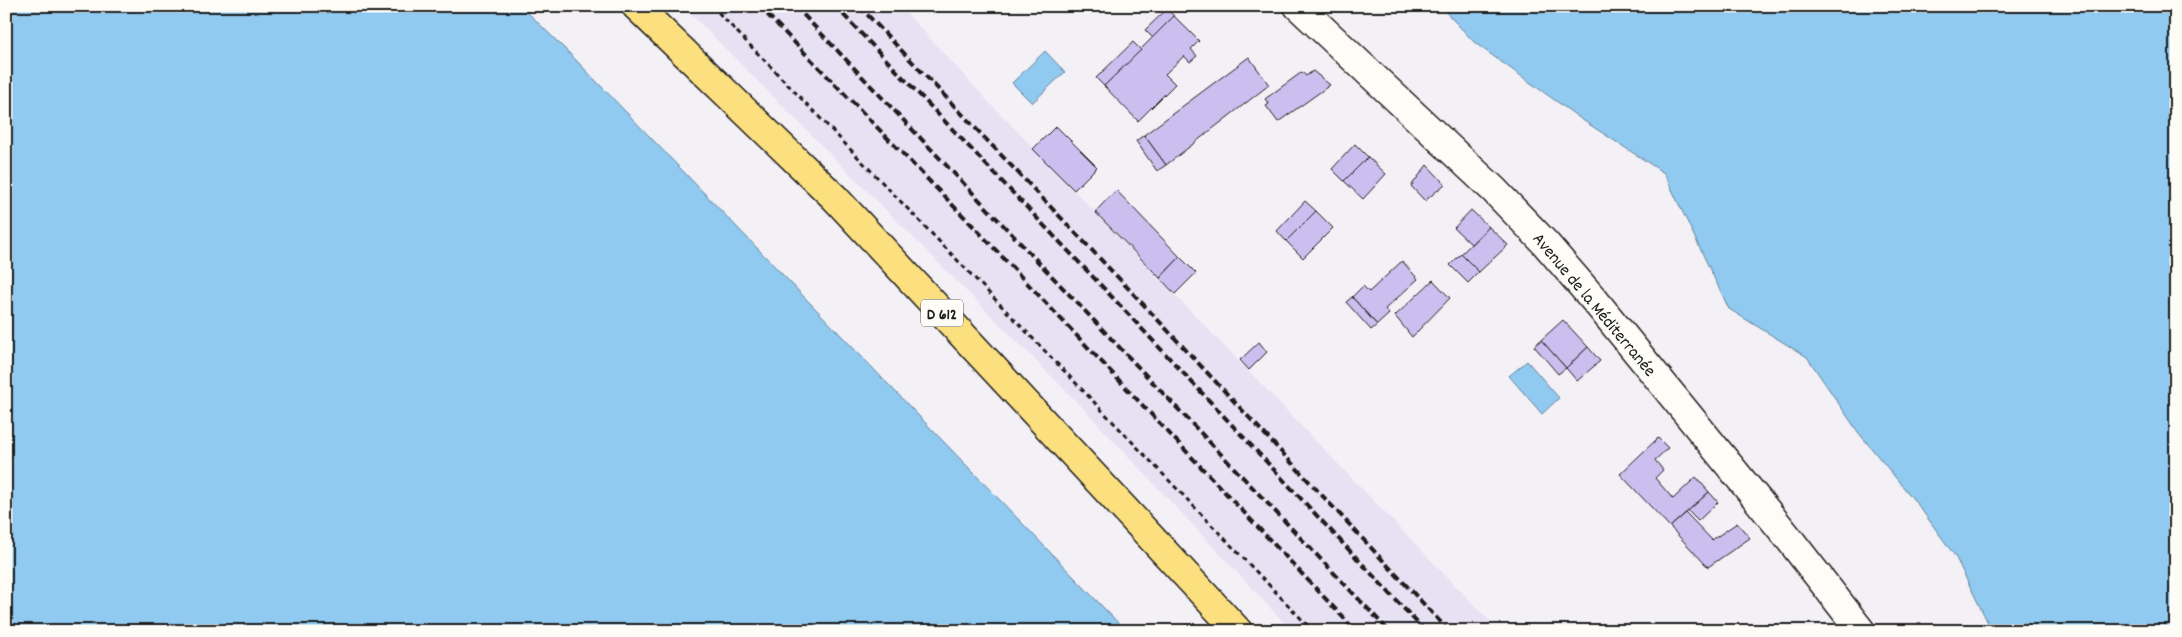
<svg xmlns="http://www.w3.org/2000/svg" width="2182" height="637" viewBox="0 0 2182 637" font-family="Dekko,sans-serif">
<rect width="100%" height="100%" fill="#f3f0f6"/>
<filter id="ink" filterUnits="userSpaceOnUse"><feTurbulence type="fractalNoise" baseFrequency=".02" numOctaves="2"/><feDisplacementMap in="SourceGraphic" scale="10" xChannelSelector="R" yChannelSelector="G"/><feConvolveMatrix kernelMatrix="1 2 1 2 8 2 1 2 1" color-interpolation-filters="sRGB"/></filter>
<g filter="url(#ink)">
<polygon fill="#e7e1f4" points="683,6 900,6 983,96 1499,631 1292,631 1082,407"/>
<g fill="#91caf0" stroke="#62849b">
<polygon points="6,6 521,6 572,56 1126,631 6,631"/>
<polygon points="1440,6 2176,6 2176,631 1992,631 1955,556 1918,505 1858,432 1807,357 1729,309 1664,173 1581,119 1475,43"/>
<polygon points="1045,51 1065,72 1032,103 1012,83"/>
<polygon points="1527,361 1559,398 1542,414 1509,376"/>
</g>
<g fill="#ccbff0" stroke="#1c1c1c">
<polygon points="1167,9 1174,16 1153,38 1145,30"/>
<polygon points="1174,16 1199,41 1191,49 1197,56 1190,62 1184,56 1165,74 1175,84 1138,121 1104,86"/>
<polygon points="1133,42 1141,50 1104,86 1096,78"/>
<polygon points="1249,57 1269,85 1166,165 1144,135"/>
<polygon points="1313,71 1330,85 1278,122 1266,106 1269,104 1265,99 1302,72 1306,76"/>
<polygon points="1056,126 1097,167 1074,190 1033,149"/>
<polygon points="1144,135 1166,165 1157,171 1136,141"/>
<polygon points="1355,144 1368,157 1344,181 1332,169"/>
<polygon points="1368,157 1386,174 1363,199 1344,181"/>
<polygon points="1427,165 1445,184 1425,201 1411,186"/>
<polygon points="1116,190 1180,257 1160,278 1095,212"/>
<polygon points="1305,201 1316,211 1286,241 1277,231"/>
<polygon points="1471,210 1489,227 1471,244 1454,228"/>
<polygon points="1316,211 1333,228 1303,258 1286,241"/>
<polygon points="1489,227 1508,245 1479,272 1461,254"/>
<polygon points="1461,254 1479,272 1468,283 1450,265"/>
<polygon points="1180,257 1196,273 1175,294 1160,278"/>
<polygon points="1402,261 1418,279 1385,309 1389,314 1377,325 1352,297 1363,286 1369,292"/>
<polygon points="1433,280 1450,298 1412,337 1395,316"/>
<polygon points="1352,297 1377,325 1371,330 1346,302"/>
<polygon points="1563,320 1588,347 1566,368 1541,340"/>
<polygon points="1541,340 1566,368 1558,374 1534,346"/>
<polygon points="1259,342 1267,352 1249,370 1240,360"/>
<polygon points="1588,347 1600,361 1577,381 1566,368"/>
<polygon points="1658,438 1668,448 1655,460 1663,470 1655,478 1673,499 1696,477 1709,492 1670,527 1620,474"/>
<polygon points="1709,492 1718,502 1698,521 1688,511"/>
<polygon points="1686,513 1712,540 1737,523 1750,538 1708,567 1670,527"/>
</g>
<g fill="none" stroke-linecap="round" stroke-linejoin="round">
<g stroke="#1c1c1c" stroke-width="31">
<polyline id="minor" points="1298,6 1494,190 1545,243 1596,302 1787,536 1861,631"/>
</g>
<g stroke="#1c1c1c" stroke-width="31">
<polyline id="primary" points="636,6 835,198 1238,631"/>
</g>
<polyline stroke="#1c1c1c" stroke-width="3" stroke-dasharray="5 4" stroke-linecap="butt" points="712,6 1071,378 1313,631"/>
<use href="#minor" stroke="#fdfcf7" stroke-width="28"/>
<use href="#primary" stroke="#fce080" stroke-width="28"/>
<g stroke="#1c1c1c" stroke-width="4" stroke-dasharray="8 4" stroke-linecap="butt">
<polyline points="759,6 976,229 1356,631"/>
<polyline points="795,6 1389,631"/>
<polyline points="835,6 1113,298 1425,631"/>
<polyline points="859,6 1127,287 1449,631"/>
</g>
</g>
</g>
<g text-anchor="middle" stroke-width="5" stroke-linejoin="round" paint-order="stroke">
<rect fill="#fdfcf7" stroke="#605f5e" stroke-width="1" x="921" y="299.5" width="42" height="27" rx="4"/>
<g font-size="16" font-weight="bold" fill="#1c1c1c">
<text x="942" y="319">D 612</text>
</g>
<g font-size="18" fill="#1c1c1c" stroke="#fdfcf7">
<text transform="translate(1595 304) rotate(50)" y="6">Avenue de la Méditerranée</text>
</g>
</g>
<rect width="2182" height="637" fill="none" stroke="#fdfcf7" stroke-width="25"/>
<rect x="12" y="12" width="2157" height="612" fill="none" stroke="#1c1c1c" stroke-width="2" filter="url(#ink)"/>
</svg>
